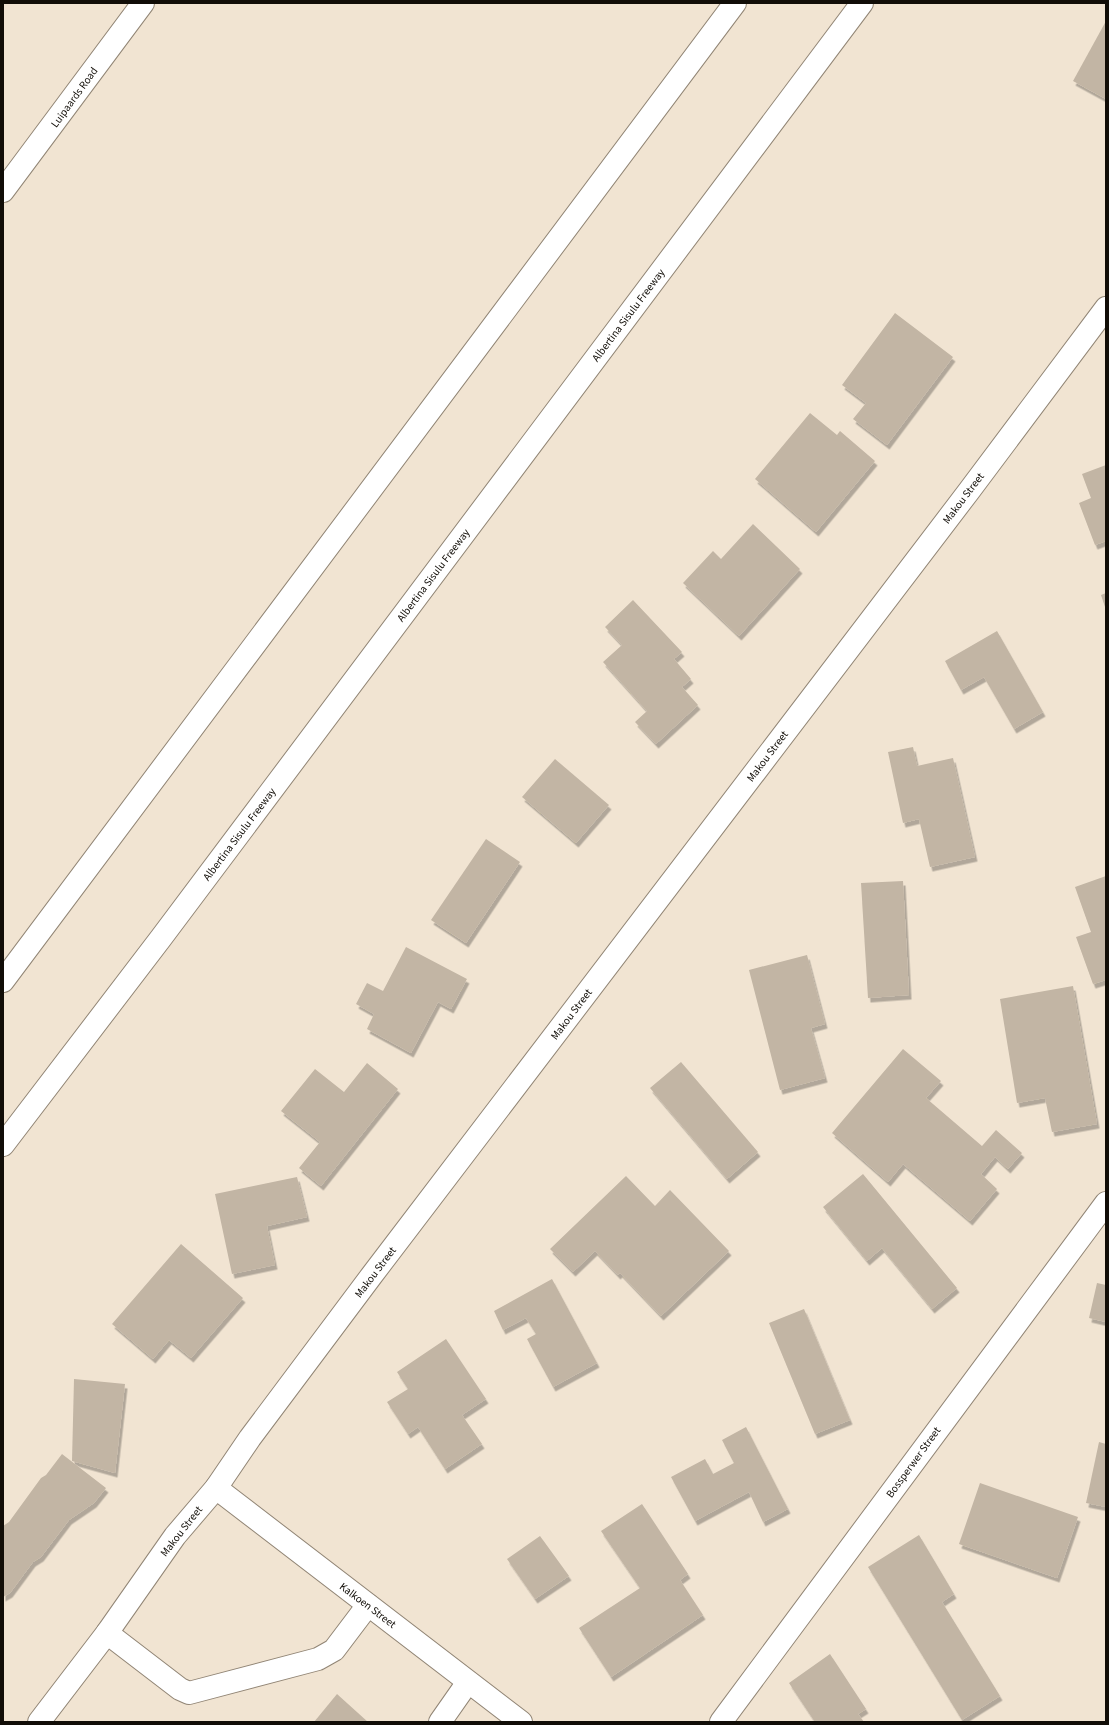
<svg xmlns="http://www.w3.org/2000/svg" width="1109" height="1725" viewBox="0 0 1109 1725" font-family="'Source Sans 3',sans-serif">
<defs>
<filter id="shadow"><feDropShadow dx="2.5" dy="4.5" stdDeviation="0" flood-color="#0004"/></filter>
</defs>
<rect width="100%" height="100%" fill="#f1e4d2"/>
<g fill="#c2b5a4" filter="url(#shadow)">
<polygon points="1106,21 1106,99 1073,81"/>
<polygon points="895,313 953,357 887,445 853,419 866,403 842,385"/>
<polygon points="810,413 837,435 840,431 875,461 816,532 755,479"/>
<polygon points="1106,465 1106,541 1095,545 1079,503 1091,498 1082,474"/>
<polygon points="753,524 800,569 739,636 683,583 713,551 721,559"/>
<polygon points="1106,593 1106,610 1101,595"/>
<polygon points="633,600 682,652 674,659 691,679 682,687 698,705 656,744 635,722 647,711 603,662 622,645 605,627"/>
<polygon points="997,631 1043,712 1014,729 984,677 961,690 945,661"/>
<polygon points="913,747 917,766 953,758 975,857 930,867 919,819 903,823 888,752"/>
<polygon points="555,759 609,805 576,843 522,797"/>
<polygon points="486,839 520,862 466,943 431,920"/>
<polygon points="1106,876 1106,980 1093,984 1076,937 1091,932 1075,887"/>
<polygon points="903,881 909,995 868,998 861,883"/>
<polygon points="406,947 467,979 451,1009 438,1002 411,1053 367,1029 374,1014 356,1004 367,983 383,991"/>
<polygon points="807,955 825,1024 811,1028 825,1078 780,1090 749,970"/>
<polygon points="1073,986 1097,1124 1052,1132 1045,1098 1017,1103 1000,999"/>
<polygon points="903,1049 941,1081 926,1098 982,1146 996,1130 1022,1153 1008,1169 995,1157 981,1174 997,1189 970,1221 903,1164 888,1182 832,1133"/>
<polygon points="681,1062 758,1152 727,1179 650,1088"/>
<polygon points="367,1063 398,1089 321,1186 299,1168 320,1142 281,1111 315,1069 344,1092"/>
<polygon points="863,1174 957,1288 932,1309 882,1248 867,1261 823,1207"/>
<polygon points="626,1176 655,1206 670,1190 729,1251 661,1316 620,1273 618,1275 595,1251 573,1272 550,1249"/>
<polygon points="297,1177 307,1217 267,1226 275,1265 232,1274 215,1194"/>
<polygon points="181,1244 243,1298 191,1358 169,1340 153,1359 112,1324"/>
<polygon points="552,1279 597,1363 553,1387 527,1339 536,1334 526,1318 503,1330 494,1311"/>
<polygon points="1097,1283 1106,1285 1106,1322 1089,1318"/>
<polygon points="804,1309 850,1420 815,1434 769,1323"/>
<polygon points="446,1339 486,1399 462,1415 482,1444 445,1469 418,1427 408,1434 387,1402 408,1389 397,1372"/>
<polygon points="74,1379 125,1384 115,1473 72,1461"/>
<polygon points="746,1427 788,1509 763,1522 749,1492 695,1521 671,1477 705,1459 713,1474 734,1463 722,1440"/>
<polygon points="1099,1442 1106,1444 1106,1507 1086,1503"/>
<polygon points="62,1454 106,1488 94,1503 69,1520 41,1557 33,1562 10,1593 3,1597 3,1526 9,1522 41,1478 46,1475"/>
<polygon points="980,1483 1078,1517 1057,1578 959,1544"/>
<polygon points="642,1504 688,1574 680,1580 703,1615 611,1677 579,1628 640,1588 601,1531"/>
<polygon points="919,1535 954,1594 942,1602 1000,1696 962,1720 868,1567"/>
<polygon points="540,1536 569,1576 535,1599 507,1559"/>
<polygon points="830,1654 866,1709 858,1714 864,1722 815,1722 789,1683"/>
<polygon points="337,1694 368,1722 314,1722"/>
</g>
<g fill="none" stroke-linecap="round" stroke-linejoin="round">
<g stroke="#918575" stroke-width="24">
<g id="minor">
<polyline points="3,191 143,3"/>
<polyline points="216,1488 521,1722"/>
<polyline points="107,1633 180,1689 189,1693 318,1659 334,1650 368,1605"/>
<polyline points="39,1722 107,1633 175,1536 216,1488 250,1438 372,1275 969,491 1106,308"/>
<polyline points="440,1722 468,1682"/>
<polyline points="721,1722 1106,1203"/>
</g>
</g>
<g stroke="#918575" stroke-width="24">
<g id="highway">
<polyline points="3,981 735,3"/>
<polyline points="3,1145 161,938 862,3"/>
</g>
</g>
<use href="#minor" stroke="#fff" stroke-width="22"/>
<use href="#highway" stroke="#fff" stroke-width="22"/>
</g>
<g text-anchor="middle" stroke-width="3" stroke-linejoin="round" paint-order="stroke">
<g font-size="11" fill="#110d07" stroke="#fff">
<text transform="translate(74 97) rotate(-54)" y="4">Luipaards Road</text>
<text transform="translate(628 315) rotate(-53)" y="4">Albertina Sisulu Freeway</text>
<text transform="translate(963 498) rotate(-53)" y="4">Makou Street</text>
<text transform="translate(433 575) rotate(-53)" y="4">Albertina Sisulu Freeway</text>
<text transform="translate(767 756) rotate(-53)" y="4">Makou Street</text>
<text transform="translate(239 834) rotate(-53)" y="4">Albertina Sisulu Freeway</text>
<text transform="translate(571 1014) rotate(-53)" y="4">Makou Street</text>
<text transform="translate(375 1272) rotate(-53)" y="4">Makou Street</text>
<text transform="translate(913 1462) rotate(-54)" y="4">Bossperwer Street</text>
<text transform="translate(181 1531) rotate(-52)" y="4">Makou Street</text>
<text transform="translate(368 1605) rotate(37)" y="4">Kalkoen Street</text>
</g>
</g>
<rect width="1109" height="1725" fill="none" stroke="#110d07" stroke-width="8"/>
</svg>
